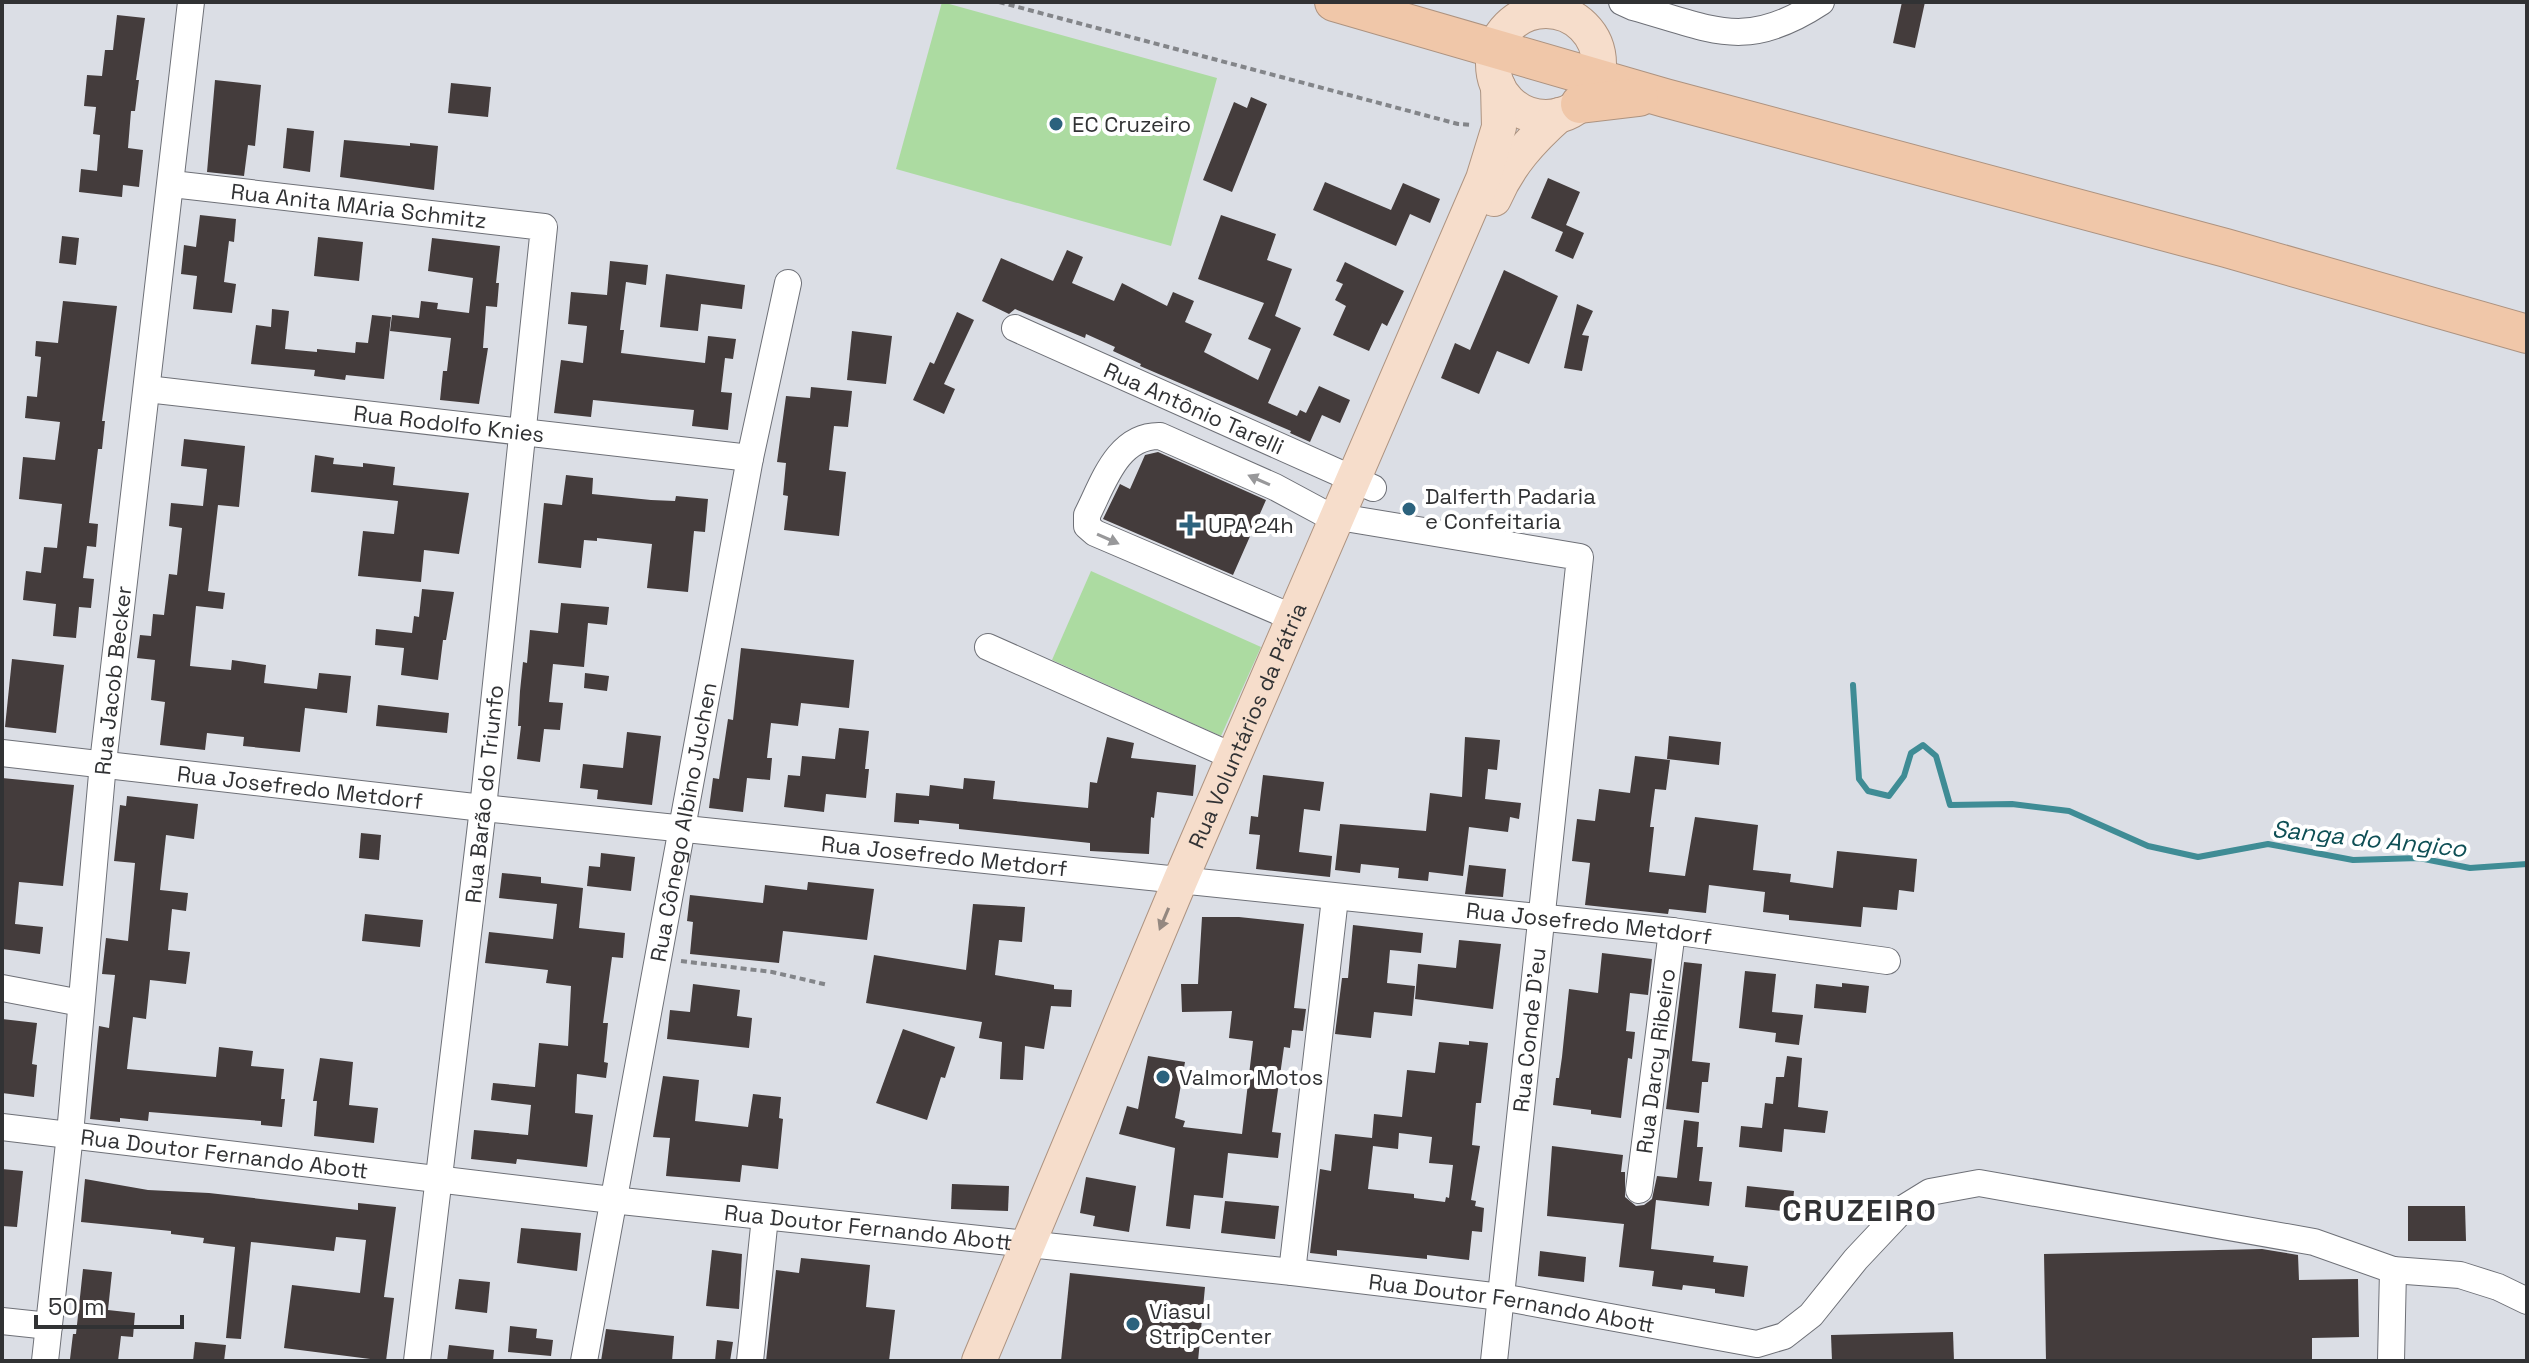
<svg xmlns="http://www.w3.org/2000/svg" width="2529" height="1363" viewBox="0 0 2529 1363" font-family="'Space Grotesk',sans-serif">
<rect width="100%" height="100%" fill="#dbdee5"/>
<g fill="#acdba1">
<polygon points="942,2 1217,78 1171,246 896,169"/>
<polygon points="1091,571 1261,647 1221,736 1052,660"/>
</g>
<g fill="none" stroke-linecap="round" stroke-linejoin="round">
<polyline stroke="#3f8c95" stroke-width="6" points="1853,685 1859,779 1868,791 1889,796 1904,776 1911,753 1923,745 1936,756 1950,805 2012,804 2069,811 2148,846 2198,857 2268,844 2353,860 2419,858 2470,868 2527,864"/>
</g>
<g fill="#443c3c" fill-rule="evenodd">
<polygon points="1902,2 1925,2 1915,48 1893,43"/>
<polygon points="117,15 145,18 136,80 139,80 135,111 131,111 128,148 143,150 139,187 123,185 122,197 79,192 81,169 97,171 100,135 93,134 96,107 84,106 87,75 102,76 105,50 113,50"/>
<polygon points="215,80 261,85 255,146 248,145 244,176 207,172"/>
<polygon points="451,83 491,87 488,117 448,113"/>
<polygon points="1251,97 1267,104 1232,192 1203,180 1234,102 1247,108"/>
<polygon points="287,128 314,131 310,172 283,168"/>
<polygon points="344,140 410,146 410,143 438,146 434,190 340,177"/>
<polygon points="1548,178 1580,192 1566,225 1584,233 1573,259 1555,251 1563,232 1531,218"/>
<polygon points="1325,182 1391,210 1403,183 1440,199 1430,223 1410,214 1396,246 1313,210"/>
<polygon points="200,215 236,219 234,242 229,241 224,282 236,284 232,313 193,309 197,276 181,274 184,245 196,247"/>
<polygon points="1221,215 1276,234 1267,260 1292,269 1275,316 1301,328 1268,403 1297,416 1300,410 1306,413 1319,386 1350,400 1340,423 1322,415 1310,442 1290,433 1291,431 1140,366 1141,364 1113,351 1115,347 1086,334 1085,338 1015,309 1009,314 982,301 1001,258 1053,281 1067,250 1083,257 1072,283 1114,301 1122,283 1167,306 1173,292 1194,301 1185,322 1212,334 1204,352 1258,380 1271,349 1248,339 1264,303 1198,279"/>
<polygon points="62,236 79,238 76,265 59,263"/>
<polygon points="318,237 363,242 359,281 314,276"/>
<polygon points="432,238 500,246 496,283 499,283 497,307 486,306 483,348 488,348 479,404 440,400 443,371 447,371 451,338 390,331 392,315 419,318 421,301 438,303 437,309 469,313 473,278 428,271"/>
<polygon points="610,261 648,265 646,285 626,282 620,330 624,330 621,353 705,363 708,336 736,339 733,359 725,358 721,392 732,393 728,430 692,426 694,410 642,405 593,400 591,417 554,413 561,360 583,363 587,326 568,324 571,292 607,295"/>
<polygon points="1345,262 1404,291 1387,326 1382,323 1369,351 1333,335 1346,306 1335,300 1343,284 1336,281"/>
<polygon points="1504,270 1558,296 1529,364 1497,351 1479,394 1441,378 1455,343 1470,350"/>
<polygon points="666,274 745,285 742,309 701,304 698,331 660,327"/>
<polygon points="63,301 117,306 102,421 105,421 102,449 98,449 89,523 98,524 96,547 87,546 83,578 94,579 91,608 79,607 76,638 53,636 56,604 23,600 26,571 41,573 44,547 57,548 62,504 19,499 23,457 55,460 60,422 25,418 27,396 37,397 41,357 35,356 36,341 58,343"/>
<polygon points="1577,304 1593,311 1582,335 1589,336 1582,371 1564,368"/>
<polygon points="272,309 289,311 285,349 317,352 317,349 355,353 356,342 368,343 372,315 391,317 384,379 346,375 345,380 314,376 315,370 251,364 256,325 271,327"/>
<polygon points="957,312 974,320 944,384 955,389 944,414 913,400 930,362 934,364"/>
<polygon points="852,331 892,336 886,384 847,380"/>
<polygon points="811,387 852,391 848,427 834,426 829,470 846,472 839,536 784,530 788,496 783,495 786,463 777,462 786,396 810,398"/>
<polygon points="184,439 245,446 239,507 218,505 208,591 225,593 223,609 196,606 190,666 231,670 232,660 266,665 264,683 317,689 319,673 351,676 347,713 305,708 300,752 243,746 244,737 207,733 205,750 160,745 165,702 151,700 155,660 137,658 140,635 151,636 153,614 164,615 169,574 177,575 182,528 169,526 171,503 203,506 207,469 181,466"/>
<polygon points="1158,452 1266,500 1233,575 1103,519 1120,484 1130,489 1145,455"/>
<polygon points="315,455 334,458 333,464 363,467 363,463 395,467 393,485 469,493 459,554 424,550 421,582 358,576 363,531 394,534 398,501 311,492"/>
<polygon points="566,475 593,478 592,494 651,500 675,501 676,496 708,499 705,532 694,531 688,592 647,588 652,544 597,538 597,541 584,540 581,568 538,563 544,503 562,505"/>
<polygon points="422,589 454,592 446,640 443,640 438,680 401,675 404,648 375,645 376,629 412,633 414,616 419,617"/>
<polygon points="561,603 609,607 607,625 588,623 584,667 553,664 549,702 563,703 560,730 544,729 540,762 517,759 521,726 518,726 520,691 523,662 527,663 530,630 558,633"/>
<polygon points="741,648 854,660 849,708 801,703 798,726 771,723 767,758 772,758 770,780 747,778 743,812 709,808 713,778 719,779 728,719 733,720"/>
<polygon points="12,659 64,665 56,733 5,727"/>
<polygon points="585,673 609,676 607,691 584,688"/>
<polygon points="378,705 449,713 447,733 376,726"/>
<polygon points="839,728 869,731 865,769 869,769 866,798 826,794 824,812 784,807 788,775 800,776 802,756 835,759"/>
<polygon points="627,732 661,736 652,805 597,799 598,790 580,788 583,764 623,768"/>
<polygon points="1669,736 1721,742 1719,765 1667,759"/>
<polygon points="1107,737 1134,743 1131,758 1196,765 1193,796 1157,792 1154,818 1151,817 1149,854 1090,851 1090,843 959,829 959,824 919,820 919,824 894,822 896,793 929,796 930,785 963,789 964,778 995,781 993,799 1088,808 1090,782 1097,783"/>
<polygon points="1465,737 1500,740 1497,770 1488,769 1485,799 1521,803 1519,819 1510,817 1508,832 1469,827 1463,876 1429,872 1428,881 1398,878 1399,868 1361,864 1360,873 1335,870 1340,824 1426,831 1430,793 1462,797"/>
<polygon points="1635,756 1670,760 1666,790 1655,789 1650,827 1654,827 1649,872 1685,876 1695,817 1758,825 1753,870 1791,874 1790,882 1833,888 1837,851 1917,859 1914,892 1899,890 1897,910 1863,907 1861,927 1789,920 1789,915 1763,912 1765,892 1709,885 1706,913 1669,909 1668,914 1585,905 1590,863 1572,861 1577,819 1595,821 1599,789 1630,793"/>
<polygon points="1263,775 1324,782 1320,811 1304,809 1299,852 1332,856 1330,877 1256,869 1260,835 1249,834 1251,816 1258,817"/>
<polygon points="2,778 74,785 63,886 19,882 15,924 43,927 40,954 2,949"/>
<polygon points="127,796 198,804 194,839 166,835 160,890 188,893 186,911 172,909 168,950 190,952 186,984 150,980 146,1019 133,1017 127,1069 216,1077 219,1047 253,1051 251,1066 284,1069 281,1099 285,1099 282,1127 261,1125 261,1121 149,1112 148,1121 120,1118 120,1122 90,1119 99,1026 109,1028 115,975 102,974 106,938 128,941 135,863 114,861 120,805 126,806"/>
<polygon points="361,833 381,835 379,860 359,858"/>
<polygon points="601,853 635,857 631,891 587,886 589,866 600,867"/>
<polygon points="1469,865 1506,869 1503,897 1465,894"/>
<polygon points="502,873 541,877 541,883 583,888 579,928 625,933 623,958 612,957 603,1023 608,1023 604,1062 608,1063 606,1078 577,1074 575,1113 593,1115 587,1167 517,1159 516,1164 471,1159 474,1130 528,1135 531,1105 491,1100 493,1083 535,1087 539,1043 568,1046 571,986 546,983 548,970 485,963 489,932 553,939 557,904 499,898"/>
<polygon points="808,882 874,889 867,940 783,931 779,963 690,954 693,922 687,921 690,895 763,903 765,885 807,890"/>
<polygon points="973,904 1025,907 1022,942 999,940 995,975 1054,985 1054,989 1072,990 1071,1007 1051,1006 1044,1049 1025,1046 1023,1080 1000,1079 1002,1042 979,1038 982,1022 866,1003 874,955 966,970"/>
<polygon points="365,914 423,920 420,947 362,941"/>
<polygon points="1202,917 1239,917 1304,924 1294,1008 1306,1009 1303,1031 1292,1030 1290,1048 1284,1047 1272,1132 1281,1133 1278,1158 1228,1153 1223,1198 1194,1195 1190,1229 1166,1226 1175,1148 1119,1134 1127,1106 1138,1109 1148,1056 1185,1062 1175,1118 1185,1121 1183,1127 1242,1134 1253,1041 1229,1038 1232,1011 1182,1012 1181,984 1198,984"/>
<polygon points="1353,925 1423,933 1421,953 1390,950 1387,983 1415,986 1412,1016 1374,1012 1371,1038 1335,1034 1342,978 1348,978"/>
<polygon points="1459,940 1501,944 1493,1009 1415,999 1418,964 1456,968"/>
<polygon points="1602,953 1652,959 1648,995 1630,993 1626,1031 1635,1032 1632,1059 1628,1058 1621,1118 1591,1114 1591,1110 1553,1105 1556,1078 1559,1078 1562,1057 1569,989 1598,993"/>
<polygon points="1684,962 1702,964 1692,1061 1710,1063 1708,1082 1702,1082 1699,1113 1666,1109"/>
<polygon points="1745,971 1776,974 1772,1012 1803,1015 1799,1045 1775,1042 1776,1033 1739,1028"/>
<polygon points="1842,983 1869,986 1866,1013 1814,1008 1816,984 1842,987"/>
<polygon points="693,984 740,990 737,1016 752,1018 749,1048 667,1039 670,1010 690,1012"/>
<polygon points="2,1019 37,1023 32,1064 37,1065 34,1097 2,1093"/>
<polygon points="903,1029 955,1047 945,1078 941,1077 927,1120 876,1103"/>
<path d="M1469,1041l19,2 -7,60h-5l-4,42 8,1 -9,54 5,1 -1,5 9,2 -2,24 -10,-1 -3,29 -42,-5v4l-90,-9v6l-27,-3 10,-84 11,2 4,-37 37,4 2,-24 28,3 5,-47 28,3 4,-31 30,3zM1399,1133l33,4 -3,26 24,2 -4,33 -3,-1 -1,5 -31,-4v-4l-46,-5 5,-43 25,3z"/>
<polygon points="1787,1056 1802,1058 1798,1107 1828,1111 1825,1133 1784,1129 1782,1152 1739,1147 1741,1126 1762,1128 1765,1103 1773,1104 1776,1077 1784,1077"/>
<polygon points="320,1058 353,1062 349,1105 378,1108 374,1143 314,1136 317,1101 313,1101"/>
<polygon points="663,1076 699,1080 695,1121 748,1127 753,1094 781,1097 779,1118 783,1119 778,1169 742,1165 740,1182 666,1176 670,1138 653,1137"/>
<polygon points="1684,1120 1699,1122 1697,1147 1703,1147 1699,1181 1712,1182 1709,1206 1656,1200 1651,1249 1714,1256 1713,1262 1748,1266 1744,1297 1715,1293 1715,1289 1683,1285 1682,1290 1652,1286 1654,1271 1619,1267 1624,1224 1547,1216 1552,1146 1623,1155 1621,1172 1625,1172 1625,1197 1636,1206 1644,1205 1652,1199 1657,1176 1677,1178"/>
<polygon points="2,1169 23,1171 17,1227 2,1226"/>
<polygon points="1086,1177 1136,1186 1129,1232 1093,1226 1095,1216 1080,1213"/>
<polygon points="85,1179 148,1190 209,1193 358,1210 358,1203 396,1207 384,1297 394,1298 386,1361 284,1348 292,1285 360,1293 366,1240 336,1237 334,1251 251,1242 241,1339 226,1338 235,1247 203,1243 204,1238 171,1234 171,1231 81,1222"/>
<polygon points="952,1184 1009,1186 1008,1211 951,1209"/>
<polygon points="1747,1186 1794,1191 1792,1212 1745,1207"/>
<polygon points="1225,1201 1279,1206 1275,1239 1221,1233"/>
<polygon points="2408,1206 2465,1206 2466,1241 2408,1241"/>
<polygon points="521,1228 581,1233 577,1271 517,1263"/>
<polygon points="2262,1249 2298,1255 2299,1280 2358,1279 2359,1337 2312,1338 2312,1361 2046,1361 2044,1254"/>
<polygon points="712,1250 742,1254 739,1309 706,1306"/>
<polygon points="1540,1251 1586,1257 1584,1282 1538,1276"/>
<polygon points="801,1258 870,1265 866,1307 895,1310 889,1361 766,1361 776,1270 799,1273"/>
<polygon points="83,1269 112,1272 108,1310 135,1313 133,1337 121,1336 118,1361 70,1359 73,1334 76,1334"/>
<polygon points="1070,1273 1205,1287 1198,1361 1061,1361"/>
<polygon points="459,1279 490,1282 487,1313 455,1309"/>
<polygon points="510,1326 537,1329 536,1338 553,1340 551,1356 508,1352"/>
<polygon points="606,1329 674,1336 672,1361 601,1361"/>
<polygon points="1953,1332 1954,1361 1832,1361 1831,1335"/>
<polygon points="717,1340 733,1342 730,1361 715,1361"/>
<polygon points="195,1342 226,1345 224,1361 193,1361"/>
<polygon points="449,1345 494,1350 493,1361 447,1361"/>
</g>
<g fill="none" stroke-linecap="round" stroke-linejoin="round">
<g stroke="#6e7077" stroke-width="28">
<g id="minor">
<path d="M1622,2l11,5c80,22 112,45 188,-5"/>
<path id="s1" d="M172,184l372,43 -61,581 -66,553"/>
<path id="s2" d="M1015,328l358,160"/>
<path id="s3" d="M147,389l603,69"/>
<polyline points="1339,517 1580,557 1494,1361"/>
<path d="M1282,613l-187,-80 -8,-7v-11c16,-31 30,-80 73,-79l115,51 54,29"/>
<polyline points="988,647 1234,757"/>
<path id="s4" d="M2,753l481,55 1189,123 215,30"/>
<polyline points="2,988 81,1003"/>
<path id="s5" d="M2,1127l610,73 680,72 209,25 256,47 27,-8 27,-21 45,-56 48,-51 26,-16 49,-9 335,59 79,28 -2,91"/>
<path id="s6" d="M1639,1190l33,-259"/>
<polyline points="2393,1270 2460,1275 2498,1287 2527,1301"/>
<polyline points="1292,1272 1335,898"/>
<polyline points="2,1321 49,1326"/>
<path id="s7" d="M45,1361l25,-227 33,-371 88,-761"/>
<path id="s8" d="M584,1361l166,-903 38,-175"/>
<polyline points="750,1361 765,1217"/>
</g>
</g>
<g stroke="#ad9380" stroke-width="36">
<g id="major">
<circle cx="1546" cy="64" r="53"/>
<path d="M1494,199c15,-35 37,-59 65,-84"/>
<path id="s9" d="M979,1361l201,-480 303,-702 16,-52 -1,-41"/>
</g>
</g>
<g stroke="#ad9380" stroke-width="40">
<g id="highway">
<polyline points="1334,2 1665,98 2226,248 2527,334"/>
<polyline points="1580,104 1639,97"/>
</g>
</g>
<g stroke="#838589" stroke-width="4" stroke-dasharray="6 4" stroke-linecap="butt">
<polyline points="999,2 1458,124 1472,125"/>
<polyline points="681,961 772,972 828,985"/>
</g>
<use href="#minor" stroke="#fff" stroke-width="26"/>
<use href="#major" stroke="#f6ddcb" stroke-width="34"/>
<use href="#highway" stroke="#f0c7a9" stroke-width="38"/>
</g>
<defs><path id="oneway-solid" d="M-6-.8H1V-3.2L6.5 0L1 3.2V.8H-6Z" transform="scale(2)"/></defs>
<g fill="#98989a">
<use href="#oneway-solid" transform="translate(1259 480) rotate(-156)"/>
<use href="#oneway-solid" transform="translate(1108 539) rotate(24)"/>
</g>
<use fill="#948880" href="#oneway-solid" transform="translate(1164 919) rotate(113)"/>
<g fill="#2b627d" stroke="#fff" stroke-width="3">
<circle cx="1056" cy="124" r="8"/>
<circle cx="1409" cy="509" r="8"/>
<path d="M1186 513h8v8h8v8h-8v8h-8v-8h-8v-8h8z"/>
<circle cx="1163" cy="1077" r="8"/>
<circle cx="1133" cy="1324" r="8"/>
</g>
<g text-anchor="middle" stroke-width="8" stroke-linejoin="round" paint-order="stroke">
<g font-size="22" fill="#313234" stroke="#fff" text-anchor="start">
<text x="1072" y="132">EC Cruzeiro</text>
<text x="1425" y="504">Dalferth Padaria<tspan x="1425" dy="25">e Confeitaria</tspan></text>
<text x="1208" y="533">UPA 24h</text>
<text x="1179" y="1085">Valmor Motos</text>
<text x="1149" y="1319">Viasul<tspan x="1149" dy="25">StripCenter</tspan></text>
</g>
<g font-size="22" fill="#313234" stroke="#fff">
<text dy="8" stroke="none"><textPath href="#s1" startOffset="188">Rua Anita MAria Schmitz</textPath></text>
<text dy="8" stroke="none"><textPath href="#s2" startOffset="196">Rua Antônio Tarelli</textPath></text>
<text dy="8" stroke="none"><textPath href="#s3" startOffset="304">Rua Rodolfo Knies</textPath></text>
<text dy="8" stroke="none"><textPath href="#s7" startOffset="684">Rua Jacob Becker</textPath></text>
<text dy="8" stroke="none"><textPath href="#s9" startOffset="690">Rua Voluntários da Pátria</textPath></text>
<text dy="8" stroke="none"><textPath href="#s4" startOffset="300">Rua Josefredo Metdorf</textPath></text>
<text transform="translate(484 794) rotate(-84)" y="8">Rua Barão do Triunfo</text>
<text dy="8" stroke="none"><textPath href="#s8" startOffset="548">Rua Cônego Albino Juchen</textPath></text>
<text dy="8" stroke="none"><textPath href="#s4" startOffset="948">Rua Josefredo Metdorf</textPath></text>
<text dy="8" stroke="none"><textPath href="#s4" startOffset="1596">Rua Josefredo Metdorf</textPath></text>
<text transform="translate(1529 1030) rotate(-84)" y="8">Rua Conde D'eu</text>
<text dy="8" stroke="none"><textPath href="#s6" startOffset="130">Rua Darcy Ribeiro</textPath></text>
<text dy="8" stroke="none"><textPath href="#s5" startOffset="224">Rua Doutor Fernando Abott</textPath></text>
<text dy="8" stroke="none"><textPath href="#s5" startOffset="872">Rua Doutor Fernando Abott</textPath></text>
<text dy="8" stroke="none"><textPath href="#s5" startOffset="1520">Rua Doutor Fernando Abott</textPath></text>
</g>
<g font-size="24" font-style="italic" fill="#0e4f55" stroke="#fff">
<text transform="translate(2369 839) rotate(6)" y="8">Sanga do Angico</text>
</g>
<g font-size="30" font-weight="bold" letter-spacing="2" fill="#313234" stroke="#fff">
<text x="1860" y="1221">CRUZEIRO</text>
</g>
</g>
<rect width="2529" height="1363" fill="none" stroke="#313234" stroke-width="8"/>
<path d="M36 1315v12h146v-12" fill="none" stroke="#313234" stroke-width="4"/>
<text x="48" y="1315" font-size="24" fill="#313234" stroke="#ffffff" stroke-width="6" paint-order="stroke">50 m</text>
</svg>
